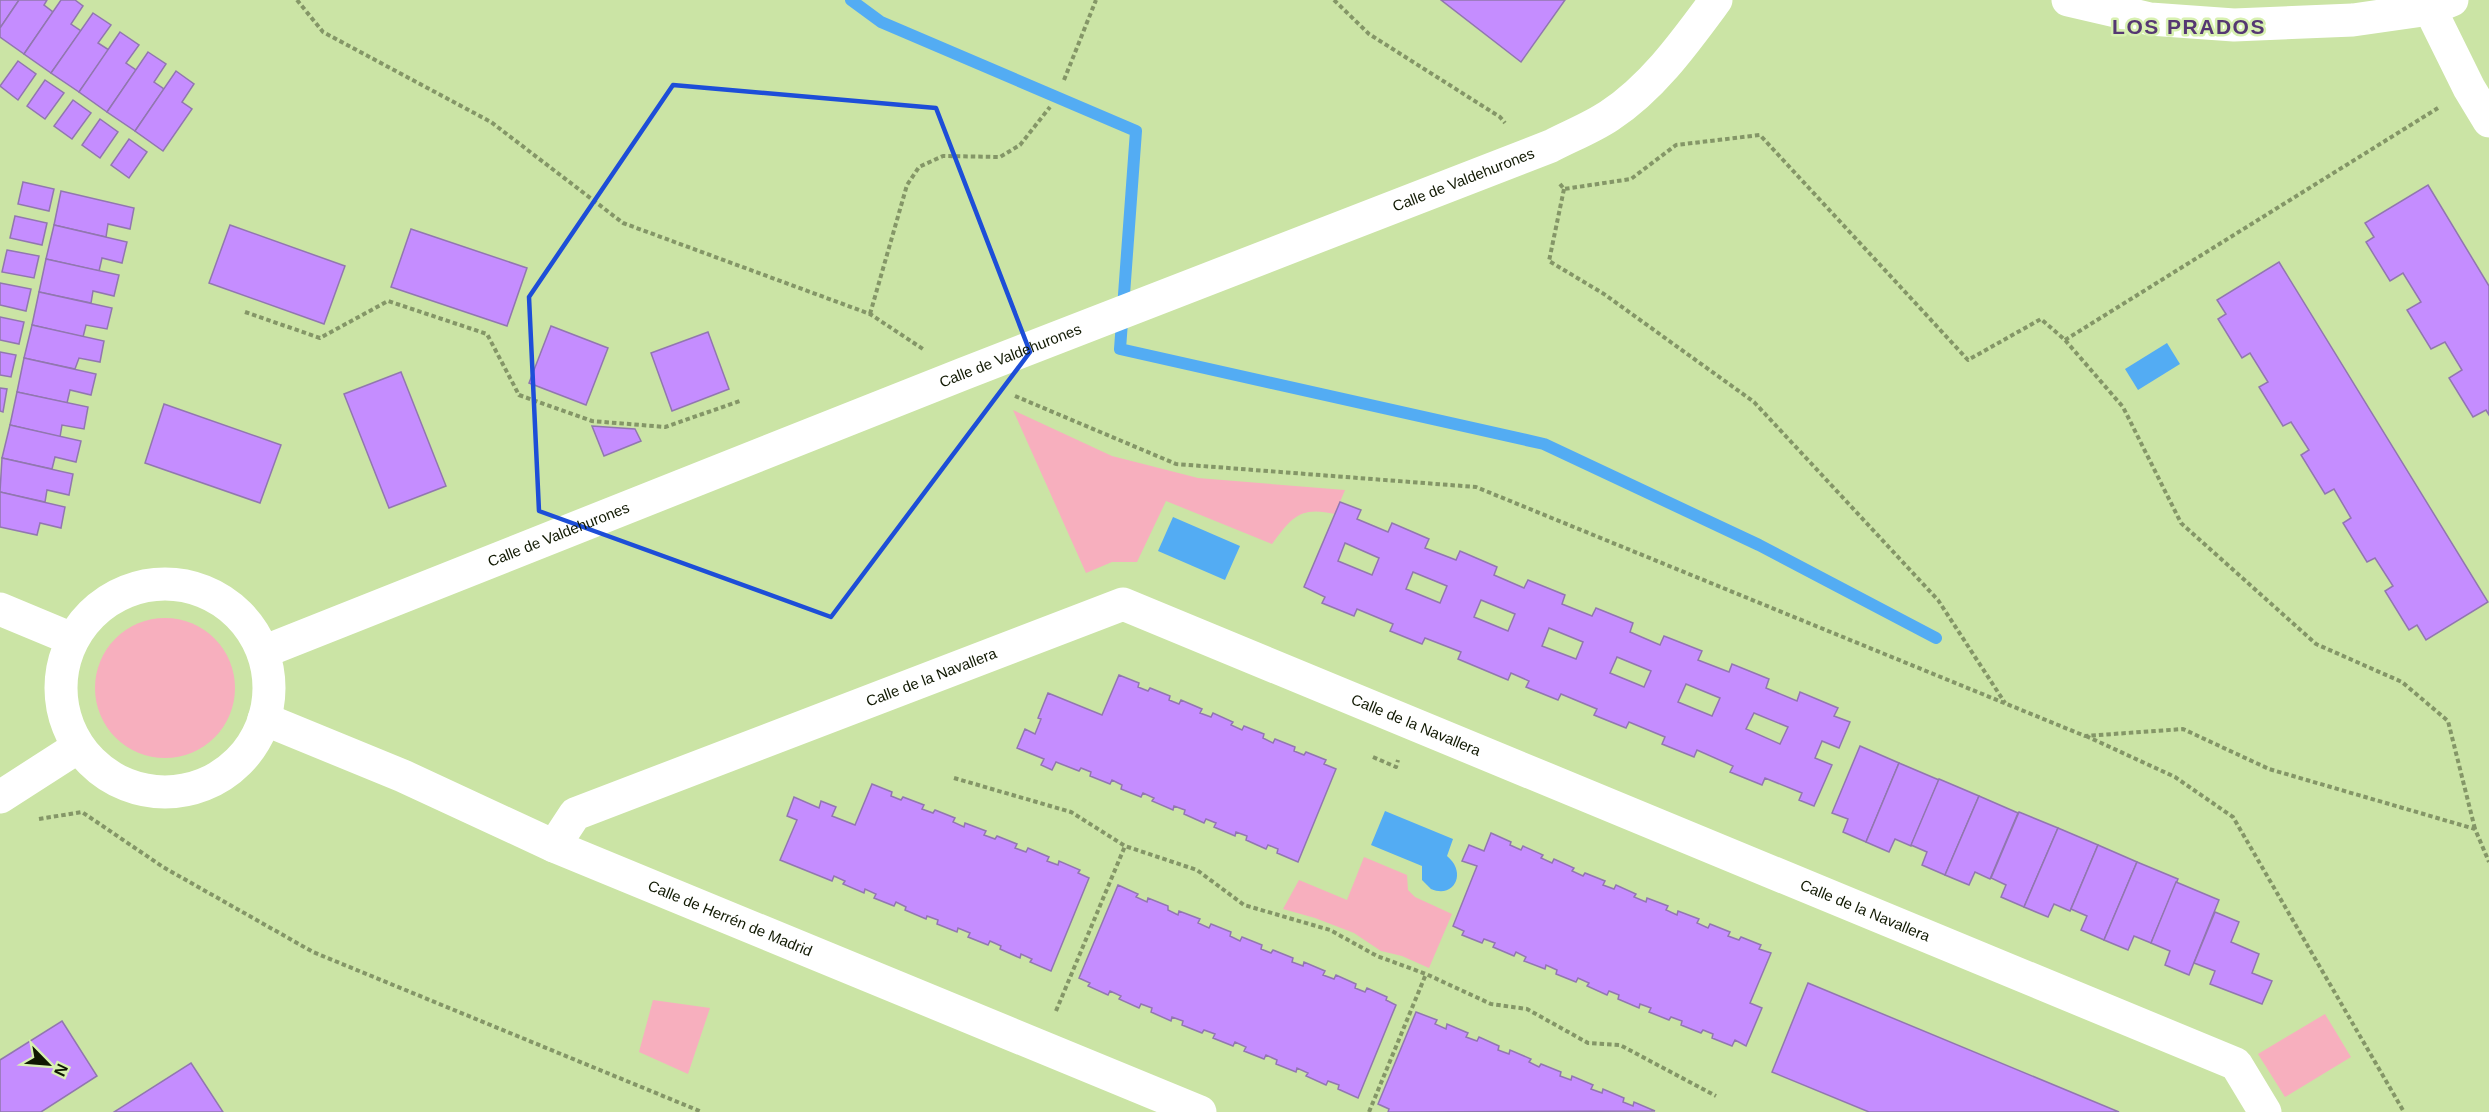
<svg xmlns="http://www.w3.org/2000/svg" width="2489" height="1112" viewBox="0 0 2489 1112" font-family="Helvetica,sans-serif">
<rect width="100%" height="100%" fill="#cbe4a5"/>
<g fill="#f7afbe">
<path d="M1013,410l99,46 86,22 147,12 -10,24c-35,-8 -43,3 -63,30l-106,-43 -29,61h-25l-26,11z"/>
<circle cx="165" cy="688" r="70"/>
<polygon points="1364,857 1407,875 1408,890 1415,897 1452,914 1429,968 1402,956 1381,951 1354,933 1315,918 1283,909 1299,880 1347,900"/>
<polygon points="653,1000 710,1008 688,1074 639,1052"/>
<polygon points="2325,1014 2351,1057 2285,1097 2258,1054"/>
</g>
<g fill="#53acf3">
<polygon points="2167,343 2180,364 2138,390 2125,369"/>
<polygon points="1173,517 1240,546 1225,580 1158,551"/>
<path d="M1385,811l68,28 -6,17c20,16 8,43 -16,33l-9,-9v-14l-51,-21z"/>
</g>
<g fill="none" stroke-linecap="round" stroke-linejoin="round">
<polyline stroke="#53acf3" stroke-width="12" points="851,0 881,22 1136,131 1120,349 1544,444 1759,545 1936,638"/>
</g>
<g fill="#c58dff" stroke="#9177af" stroke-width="1.5" fill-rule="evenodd">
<polygon points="0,0 19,0 0,28"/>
<polygon points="19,0 47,0 44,5 53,12 24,54 0,37 0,28"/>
<polygon points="61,0 75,0 83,6 71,24 81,31 51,73 24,54"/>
<polygon points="1441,0 1565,0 1521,62"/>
<polygon points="93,13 111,25 98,43 109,50 79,92 51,73"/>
<polygon points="120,32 139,45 126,63 136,70 107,112 79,92"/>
<polygon points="148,52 166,64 154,82 164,89 135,131 107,112"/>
<polygon points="18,61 36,74 18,100 0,86"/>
<polygon points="176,71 194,84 182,102 192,109 163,151 135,131"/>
<polygon points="45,80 64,93 45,119 27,106"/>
<polygon points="73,100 91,113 72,139 54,126"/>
<polygon points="100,119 118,132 100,158 82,145"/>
<polygon points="129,139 147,152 129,178 111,165"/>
<polygon points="23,182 54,189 49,211 18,204"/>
<polygon points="2428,185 2489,286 2489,415 2486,410 2473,417 2449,378 2462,370 2445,342 2431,349 2407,310 2421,302 2403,273 2390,281 2366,242 2374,237 2365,223"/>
<polygon points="61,191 134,208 130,229 108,224 106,237 54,225"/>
<polygon points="15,216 47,223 42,245 10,238"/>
<polygon points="54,225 127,242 122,263 102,258 99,271 46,259"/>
<polygon points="230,225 345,266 324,324 209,283"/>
<polygon points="411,229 527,268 507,326 391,287"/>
<polygon points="7,250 39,256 34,278 2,272"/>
<polygon points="46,259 119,275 114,296 93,291 91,303 39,292"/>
<polygon points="2279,262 2488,602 2426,640 2417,625 2409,630 2385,591 2393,586 2375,558 2367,562 2343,523 2351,518 2334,489 2325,494 2301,455 2309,450 2291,422 2283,426 2259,387 2268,382 2250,353 2242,358 2218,319 2226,314 2217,300"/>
<polygon points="0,283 31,289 26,311 0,305"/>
<polygon points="39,292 112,308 107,329 86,325 83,337 32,325"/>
<polygon points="0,317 24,322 19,344 0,340"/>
<polygon points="32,325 104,341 100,362 79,358 75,369 24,358"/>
<polygon points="551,326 608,348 586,405 529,383"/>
<polygon points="708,332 729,389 672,411 651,353"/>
<polygon points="0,352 16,355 11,377 0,375"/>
<polygon points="24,358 96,374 91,395 70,390 67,403 17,392"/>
<polygon points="401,372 446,486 389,508 344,394"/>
<polygon points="0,388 7,389 3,412 0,411"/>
<polygon points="17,392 88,407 84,429 62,425 60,437 10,425"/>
<polygon points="164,404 281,445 260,503 145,463"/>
<polygon points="10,425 81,441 76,462 55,457 52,469 2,458"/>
<polygon points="592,426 635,429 641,441 604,456"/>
<polygon points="2,458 73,474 69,495 47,490 45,502 0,492"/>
<polygon points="0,492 65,507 61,528 40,523 37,535 0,527"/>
<path d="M1340,502l21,8 -4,9 31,13 4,-9 37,16 -4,9 31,12 4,-9 37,16 -3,8 30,13 4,-8 37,15 -3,9 30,12 4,-8 37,15 -3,9 30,13 4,-9 38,15 -4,9 31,12 3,-8 37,15 -3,9 31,13 3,-9 38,16 -4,8 16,6 -11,26 -17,-7 -7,17 17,7 -18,41 -15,-6 3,-7 -37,-15 -3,7 -32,-13 3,-6 -36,-16 -3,7 -32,-13 3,-7 -36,-15 -3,6 -32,-13 3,-6 -36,-15 -3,6 -32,-13 3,-6 -18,-8 -3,7 -50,-21 3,-7 -36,-14 -3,6 -32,-13 3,-7 -36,-15 -3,7 -32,-13 3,-6 -21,-10zM1345,543l34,15 -7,17 -34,-14zM1413,572l34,14 -7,17 -34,-14zM1481,600l34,14 -7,17 -34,-14zM1549,628l34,14 -7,17 -34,-13zM1617,657l34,14 -7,16 -34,-14zM1686,684l34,14 -8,18 -34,-14zM1754,713l34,14 -8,17 -34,-15z"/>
<polygon points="1119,675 1139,683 1138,687 1148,691 1150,688 1170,696 1169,700 1179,704 1181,700 1202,709 1200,713 1211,717 1213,713 1233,722 1231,725 1242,730 1244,726 1264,734 1263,738 1273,743 1275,739 1295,747 1294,751 1304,755 1306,752 1326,760 1324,764 1336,769 1298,862 1277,853 1278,849 1268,845 1266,849 1246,840 1247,836 1236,832 1235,836 1214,827 1216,823 1206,819 1204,823 1184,814 1185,810 1174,806 1173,810 1152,801 1154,798 1143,793 1141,797 1121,789 1122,785 1112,780 1110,784 1090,776 1091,772 1081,768 1079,771 1056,762 1052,770 1041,765 1044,759 1017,748 1025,729 1035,734 1041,719 1038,718 1048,693 1102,715"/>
<polygon points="1860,746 1899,763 1866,842 1843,832 1848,819 1832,813"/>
<polygon points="1899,763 1939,780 1911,846 1895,839 1889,852 1866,842"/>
<polygon points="1939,779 1979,796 1945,875 1922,865 1927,852 1911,845"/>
<polygon points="872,784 892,792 891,796 901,800 903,797 924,805 922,809 933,813 935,810 955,818 953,822 964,827 965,823 986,831 984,835 995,839 997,836 1017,844 1015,848 1026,852 1028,848 1049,857 1047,861 1058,865 1059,861 1080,870 1078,873 1089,878 1051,971 1030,962 1032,959 1021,954 1020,958 1000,949 1001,946 990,941 988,945 968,937 970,933 958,928 957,932 937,924 938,920 927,916 926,919 905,910 906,907 896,902 894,906 874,898 876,894 865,889 864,893 843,884 845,881 834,876 832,881 780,860 797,820 787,816 794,797 819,808 821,801 836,807 832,816 855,825"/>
<polygon points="1979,796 2018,813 1990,879 1975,872 1969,885 1945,875"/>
<polygon points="2019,812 2058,828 2024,907 2001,897 2006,885 1991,878"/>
<polygon points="2058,828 2098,845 2070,911 2054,904 2048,917 2024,907"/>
<polygon points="1491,833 1511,842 1510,845 1521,850 1523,846 1543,855 1541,858 1552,863 1554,859 1574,868 1572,871 1583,876 1585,873 1605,881 1603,885 1614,889 1616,885 1636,894 1634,897 1646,902 1647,898 1668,906 1666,910 1677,915 1678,911 1699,919 1697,923 1708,928 1710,924 1730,932 1728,936 1739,940 1741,937 1761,945 1759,949 1771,953 1750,1003 1762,1008 1746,1046 1735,1040 1732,1046 1712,1038 1713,1034 1703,1030 1701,1033 1681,1025 1682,1021 1671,1017 1669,1020 1649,1012 1651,1008 1640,1004 1639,1008 1618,999 1619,995 1609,991 1607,995 1587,986 1589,983 1578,978 1576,982 1556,974 1557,970 1546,965 1545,969 1524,961 1526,957 1516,952 1514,956 1493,947 1495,943 1484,939 1482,943 1462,935 1464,931 1453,926 1477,866 1462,861 1469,845 1484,851"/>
<polygon points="2098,845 2137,862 2104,940 2081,930 2087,916 2071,909"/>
<polygon points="2137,862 2178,879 2151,943 2134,936 2128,950 2104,940"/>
<polygon points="2176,882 2219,900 2189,975 2165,965 2170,951 2151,943"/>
<polygon points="1118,885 1138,894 1136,897 1147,902 1148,898 1168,906 1168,910 1178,915 1179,911 1200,919 1198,923 1209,928 1211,924 1231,932 1230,936 1240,941 1242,937 1262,945 1261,949 1271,953 1273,950 1293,958 1292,962 1303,966 1304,962 1325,971 1323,975 1334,979 1336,975 1356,984 1355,988 1365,992 1367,988 1387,997 1386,1000 1396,1005 1358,1098 1338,1089 1339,1085 1328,1081 1326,1085 1306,1076 1308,1073 1297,1068 1296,1072 1276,1064 1277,1060 1266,1055 1264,1059 1244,1051 1246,1047 1235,1042 1233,1046 1213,1038 1215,1034 1204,1030 1202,1033 1182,1025 1183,1021 1172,1017 1171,1021 1151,1012 1152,1008 1141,1004 1139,1008 1119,999 1121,996 1110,991 1108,995 1088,986 1090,983 1079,978"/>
<polygon points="2215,912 2239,922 2231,942 2259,954 2252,973 2272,981 2262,1004 2210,984 2215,971 2194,963"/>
<polygon points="1808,983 2119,1112 1869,1112 1772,1072"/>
<polygon points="1416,1012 1437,1020 1435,1024 1446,1029 1447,1024 1468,1033 1466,1037 1477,1041 1479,1037 1499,1046 1498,1050 1509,1054 1510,1050 1531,1059 1529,1062 1539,1067 1541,1064 1561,1072 1560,1076 1571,1080 1572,1076 1593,1085 1591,1089 1602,1093 1603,1089 1624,1098 1623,1102 1633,1106 1634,1102 1655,1111 1388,1112 1389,1109 1378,1104"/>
<polygon points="62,1021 97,1076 41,1112 0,1112 0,1060"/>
<polygon points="191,1063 223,1112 114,1112"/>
</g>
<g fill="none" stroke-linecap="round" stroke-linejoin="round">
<g stroke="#849667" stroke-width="4" stroke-dasharray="4.5 3" stroke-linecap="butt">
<polyline points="297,0 323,32 491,122 623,223 870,314 923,349"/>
<polyline points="1334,0 1369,34 1500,117 1505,123"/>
<polyline points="1064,80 1096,0"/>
<polyline points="1560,184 1564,189 1631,179 1676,145 1760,135 1968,360 2041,319 2065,340 2123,407 2181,523 2316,644 2402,682 2448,721 2475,829"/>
<polyline points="1564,189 1549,261 1604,294 1754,402 1938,600 2005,703"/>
<polyline points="245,312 320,338 388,301 487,334 519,395 592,421 665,427 740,401"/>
<polyline points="870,314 907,185 919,167 943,156 1000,157 1020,145 1050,107"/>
<polyline points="2065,340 2438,108"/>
<polyline points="1015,396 1176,464 1476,487 2085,736 2183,729 2269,769 2475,829 2489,862"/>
<polyline points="2086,736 2175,777 2233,817 2404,1112"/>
<polyline points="1373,757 1396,767 1398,760"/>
<polyline points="954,778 1071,812 1125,846 1197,870 1244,905 1330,930 1377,956 1426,974 1491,1004 1527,1009 1588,1043 1620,1045 1716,1096"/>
<polyline points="39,819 82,812 163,867 313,952 702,1112"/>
<polyline points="1056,1011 1125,846"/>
<polyline points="1369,1112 1426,974"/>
</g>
<g stroke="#fff" stroke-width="33">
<polyline points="2068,0 2150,19 2234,25 2353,20 2430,9 2452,0"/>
<polyline points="2430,9 2469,88 2489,121"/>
<circle cx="165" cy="688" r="104"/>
<polyline points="0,609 72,639"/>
<path id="s1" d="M263,652l700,-278 588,-228c19,-10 40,-18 58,-30 44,-29 76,-74 107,-116"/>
<path id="s2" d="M264,719l139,57 151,70 646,266"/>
<polyline points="0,797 78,747"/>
<path id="s3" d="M554,846l21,-32 548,-210 1113,460 29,48"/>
</g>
</g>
<path fill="none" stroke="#1d4ed8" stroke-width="4.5" stroke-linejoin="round" d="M673,85l263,23 94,244 -199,265 -292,-106 -10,-214z"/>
<g text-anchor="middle" stroke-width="5" stroke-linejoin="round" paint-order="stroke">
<g font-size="15" fill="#101802" stroke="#d8f1b1">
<text dy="5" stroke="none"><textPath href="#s1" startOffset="1290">Calle de Valdehurones</textPath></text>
<text dy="5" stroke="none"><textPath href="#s1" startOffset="804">Calle de Valdehurones</textPath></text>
<text dy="5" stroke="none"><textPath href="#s1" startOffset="318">Calle de Valdehurones</textPath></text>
<text dy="5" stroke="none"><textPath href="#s3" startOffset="420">Calle de la Navallera</textPath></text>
<text dy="5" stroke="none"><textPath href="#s3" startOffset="942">Calle de la Navallera</textPath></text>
<text dy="5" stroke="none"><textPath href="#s3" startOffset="1428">Calle de la Navallera</textPath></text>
<text dy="5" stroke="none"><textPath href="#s2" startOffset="507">Calle de Herrén de Madrid</textPath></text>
</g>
<g font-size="21" font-weight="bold" letter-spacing="1.5" fill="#553772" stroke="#d8f1b1">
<text x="2189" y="34">LOS PRADOS</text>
</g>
</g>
<g transform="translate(48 1064) rotate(115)" stroke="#d8f1b1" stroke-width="4.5" paint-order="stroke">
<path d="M0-4.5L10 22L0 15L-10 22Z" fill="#101802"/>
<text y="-9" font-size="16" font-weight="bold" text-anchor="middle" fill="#101802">N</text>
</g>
</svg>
